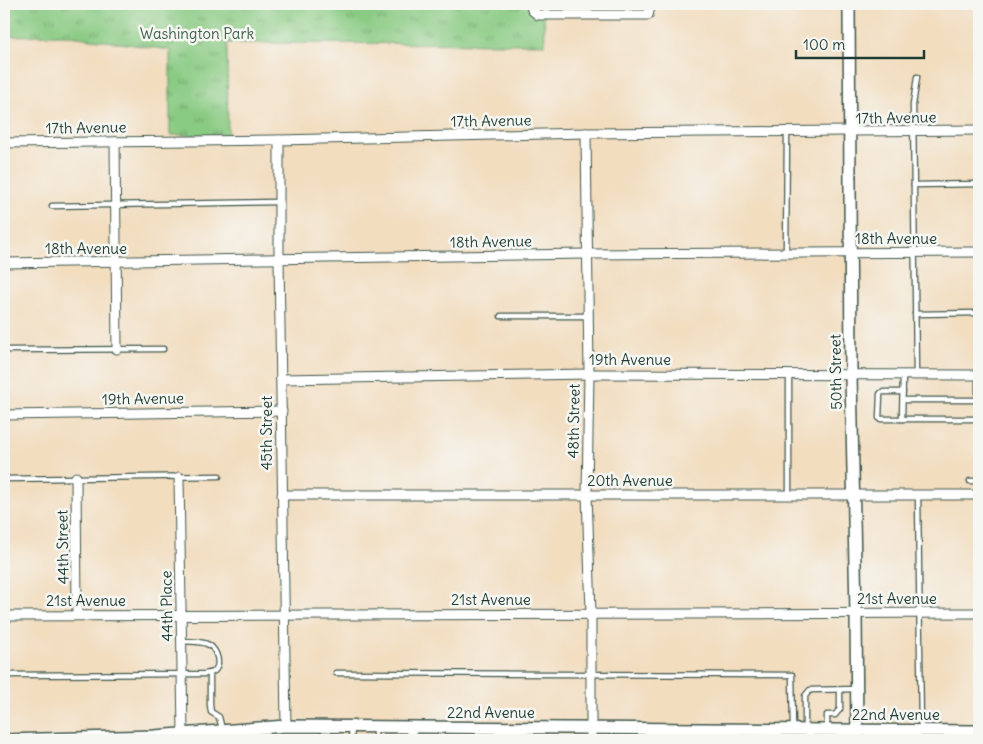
<svg xmlns="http://www.w3.org/2000/svg" width="983" height="744" viewBox="0 0 983 744" font-family="Delius,sans-serif">
<defs>
<pattern id="park-tufts" width="24" height="20" patternUnits="userSpaceOnUse" patternTransform="scale(1.25)"><rect width="24" height="20" fill="#8acb83"/><path d="M3 7l-1-3M5 7V3M7 7l1-3M15 17l-1-3M17 17v-4M19 17l1-3" fill="none" stroke="#70a66c"/></pattern>
</defs>
<rect width="100%" height="100%" fill="#f6f6f2"/>
<filter id="ink" filterUnits="userSpaceOnUse"><feTurbulence type="fractalNoise" baseFrequency=".02" numOctaves="2"/><feDisplacementMap in="SourceGraphic" scale="10" xChannelSelector="R" yChannelSelector="G"/><feConvolveMatrix kernelMatrix="1 2 1 2 8 2 1 2 1" color-interpolation-filters="sRGB"/></filter>
<filter id="wash" filterUnits="userSpaceOnUse"><feTurbulence type="fractalNoise" baseFrequency=".0096" numOctaves="4" result="noise"/><feDisplacementMap in="SourceGraphic" scale="20" xChannelSelector="R" yChannelSelector="G"/><feGaussianBlur stdDeviation="1.12" result="paint"/><feColorMatrix in="noise" values="0 0 0 0 0 0 0 0 0 0 0 0 0 0 0 0 0 1.4 0 .05"/><feComposite in="paint" operator="in"/></filter>
<g filter="url(#wash)">
<rect width="100%" height="100%" fill="#f2ddbf"/>
<polygon fill="url(#park-tufts)" stroke="#54845c" points="4,4 555,4 555,11 544,11 545,44 227,43 228,135 170,135 170,50 63,35 4,36"/>
</g>
<g filter="url(#ink)">
<g fill="none" stroke-linecap="round" stroke-linejoin="round">
<g stroke="#3f5549" stroke-width="7">
<g id="service">
<polyline points="914,185 979,184"/>
<polyline points="52,206 278,202"/>
<polyline points="786,253 787,132"/>
<polyline points="915,314 979,313"/>
<polyline points="501,316 588,316"/>
<polyline points="4,350 163,349"/>
<polyline points="789,375 789,495"/>
<polyline points="916,375 913,105 917,77"/>
<polyline points="903,392 882,392 880,394 879,418 881,419 973,419 976,418 978,416 978,400 903,400"/>
<polyline points="978,400 978,375"/>
<polyline points="902,419 903,375"/>
<polyline points="4,479 219,476"/>
<polyline points="970,481 979,481"/>
<polyline points="918,496 921,729"/>
<polyline points="210,673 210,705 211,712 219,717 222,729"/>
<polyline points="336,673 792,675 793,728"/>
<path d="M4,675l201,-1c4,-1 9,-1 11,-5 5,-8 -1,-22 -9,-25 -7,-3 -17,-2 -25,-3"/>
<polyline points="805,728 805,696 810,690 857,689"/>
<polyline points="827,729 827,715 835,715 840,709 840,690"/>
<polyline points="351,740 352,727"/>
<polyline points="375,740 375,727"/>
</g>
</g>
<g stroke="#3f5549" stroke-width="11">
<g id="minor">
<polyline points="531,4 532,10 538,15 648,15 651,4"/>
<polyline points="586,133 589,374 587,494 591,613 591,740"/>
<polyline points="279,140 279,259 286,726"/>
<polyline points="115,142 117,349"/>
<polyline points="4,143 279,140 586,133 979,130"/>
<polyline points="4,263 586,254 979,252"/>
<polyline points="281,379 589,374 979,375"/>
<polyline points="4,415 282,411"/>
<polyline points="76,477 77,615"/>
<polyline points="179,477 183,734"/>
<polyline points="282,495 979,495"/>
<polyline points="4,616 979,613"/>
<polyline points="411,740 411,727"/>
</g>
</g>
<g stroke="#3f5549" stroke-width="14">
<g id="tertiary">
<polyline points="849,4 851,375 856,613 857,740"/>
<polyline points="4,740 154,736 286,726 979,731"/>
</g>
</g>
<use href="#service" stroke="#fff" stroke-width="4.5"/>
<use href="#minor" stroke="#fff" stroke-width="9"/>
<use href="#tertiary" stroke="#fff" stroke-width="11"/>
</g>
</g>
<g text-anchor="middle" stroke-width="5" stroke-linejoin="round" paint-order="stroke">
<g font-size="15" fill="#3a6048" stroke="#f6f6f2">
<text x="197" y="39">Washington Park</text>
</g>
<g font-size="15" fill="#1f3d34" stroke="#f6f6f2">
<text transform="translate(896 118) rotate(-1)" y="5">17th Avenue</text>
<text transform="translate(491 121) rotate(-1)" y="5">17th Avenue</text>
<text transform="translate(86 128) rotate(-1)" y="5">17th Avenue</text>
<text x="896" y="244">18th Avenue</text>
<text transform="translate(491 242) rotate(-1)" y="5">18th Avenue</text>
<text x="86" y="254">18th Avenue</text>
<text x="630" y="365">19th Avenue</text>
<text transform="translate(836 372) rotate(-91)" y="5">50th Street</text>
<text transform="translate(143 399) rotate(-1)" y="5">19th Avenue</text>
<text transform="translate(574 421) rotate(-89)" y="5">48th Street</text>
<text transform="translate(267 433) rotate(-90)" y="5">45th Street</text>
<text x="630" y="486">20th Avenue</text>
<text transform="translate(63 547) rotate(-91)" y="5">44th Street</text>
<text x="897" y="604">21st Avenue</text>
<text x="491" y="605">21st Avenue</text>
<text x="86" y="606">21st Avenue</text>
<text transform="translate(167 606) rotate(-91)" y="5">44th Place</text>
<text x="491" y="718">22nd Avenue</text>
<text x="896" y="720">22nd Avenue</text>
</g>
</g>
<rect width="983" height="744" fill="none" stroke="#f6f6f2" stroke-width="20"/>
<path d="M796 50v8h128v-8" fill="none" stroke="#1f3d34" stroke-width="2.5"/>
<text x="803" y="50" font-size="15" fill="#1f3d34" stroke="#f6f6f2" stroke-width="4" paint-order="stroke">100 m</text>
</svg>
